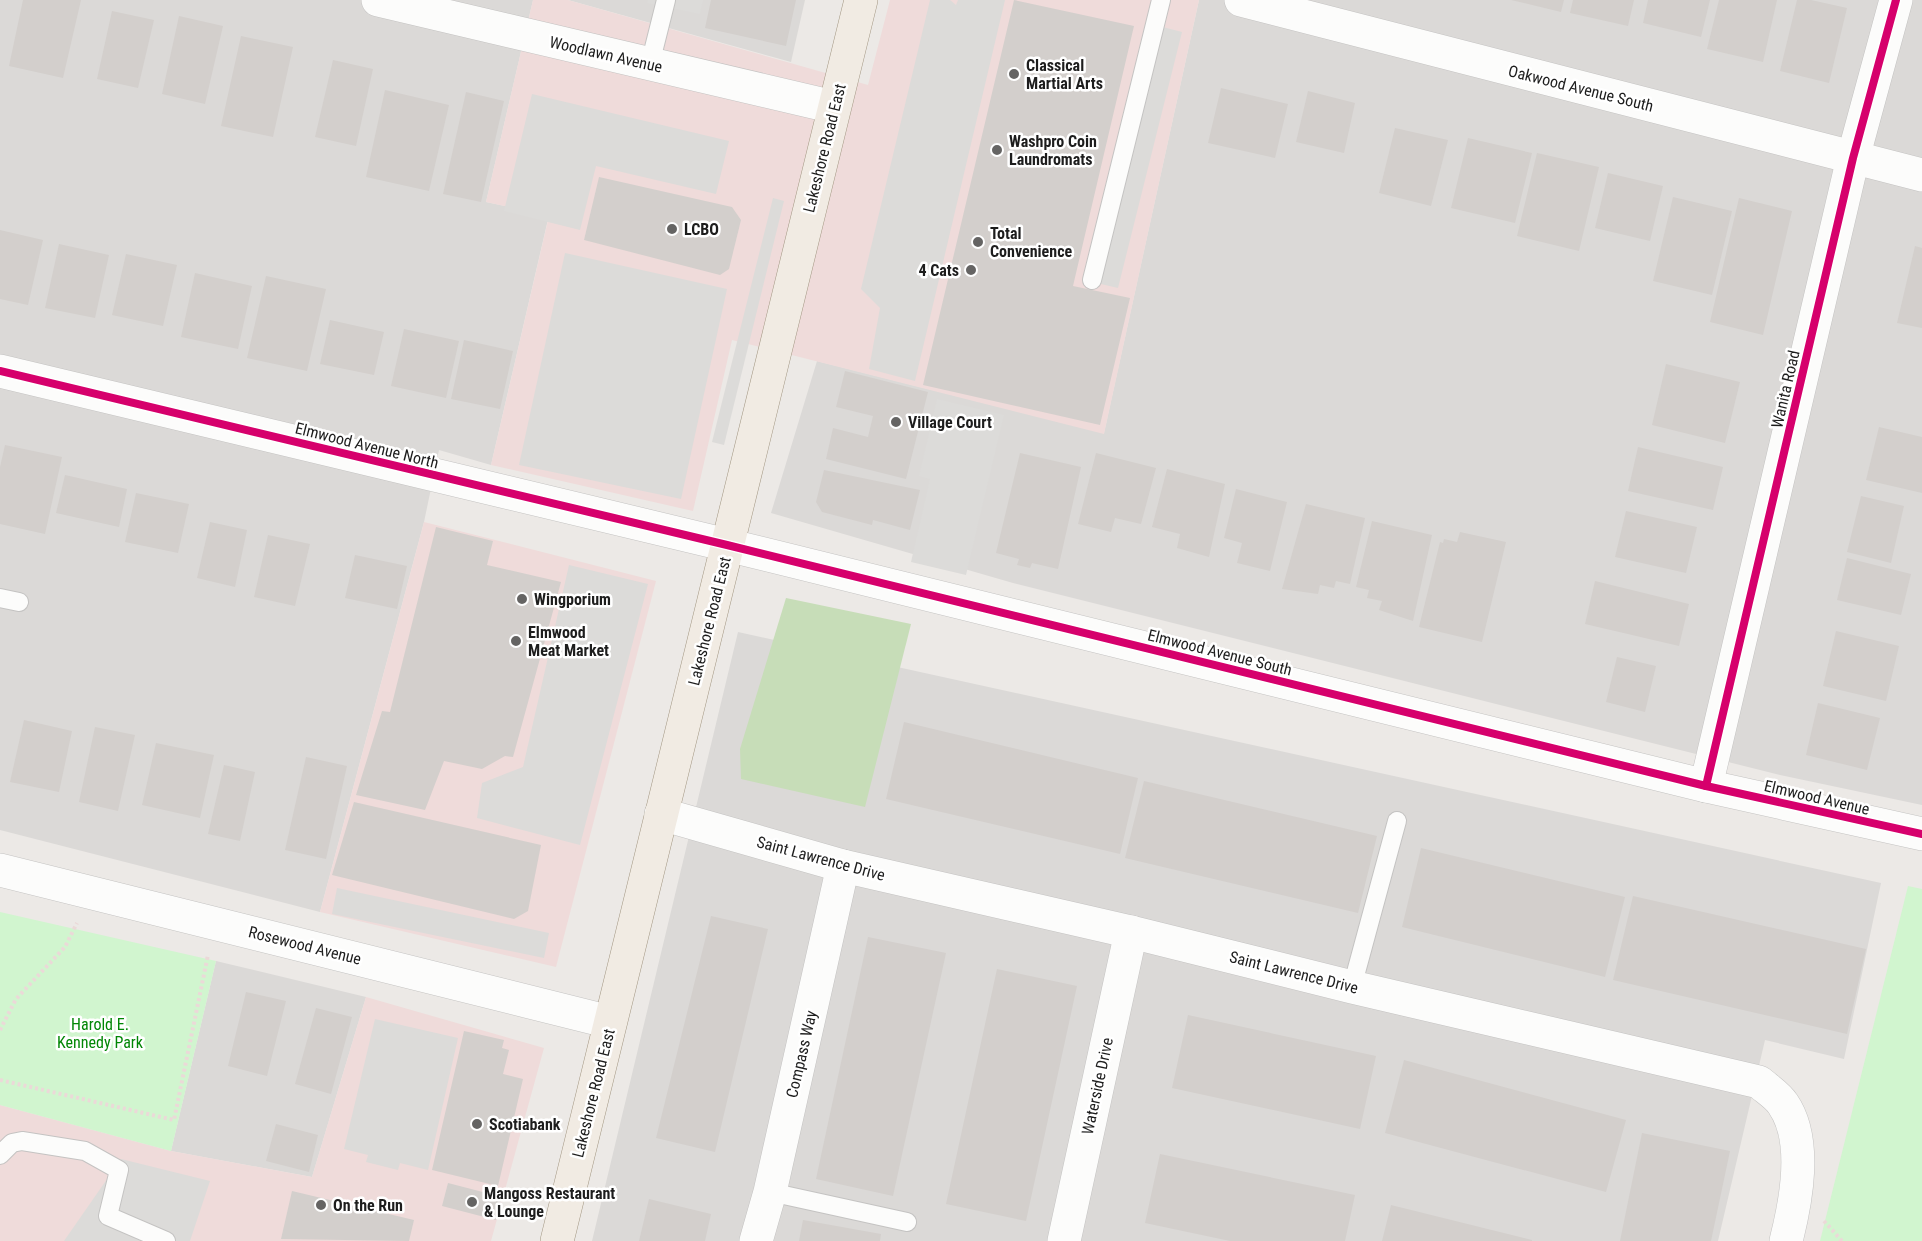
<svg xmlns="http://www.w3.org/2000/svg" width="1922" height="1241" viewBox="0 0 1922 1241" font-family="'Roboto Condensed',sans-serif">
<rect width="100%" height="100%" fill="#ece9e6"/>
<g fill="#dbd9d7">
<polygon points="0,0 533,0 486,202 549,215 491,465 439,450 424,522 320,912 0,830"/>
<polygon points="568,0 805,0 791,62"/>
<polygon points="1199,0 1922,0 1922,805 1780,775 1013,583 771,513 817,361 1104,433"/>
<polygon points="738,632 1881,883 1844,1059 1765,1040 1718,1241 592,1241"/>
<polygon points="216,961 366,997 312,1177 171,1151"/>
</g>
<g fill="#efdbda">
<polygon points="533,0 568,0 868,85 890,0 1199,0 1104,434 732,340 693,511 491,465 549,216 486,202"/>
<polygon points="424,522 656,581 556,967 320,912"/>
<polygon points="366,997 544,1048 491,1241 0,1241 0,1105 171,1151 312,1177"/>
</g>
<polygon fill="#c7ddb8" points="786,598 911,624 865,807 741,779 740,749"/>
<g fill="#d1f5cf">
<polygon points="1908,886 1922,889 1922,1241 1820,1241"/>
<polygon points="0,912 216,961 171,1151 0,1105"/>
</g>
<g fill="#dcdbd9">
<polygon points="648,0 703,0 700,14 647,3"/>
<polygon points="930,0 950,0 956,5 958,0 1005,0 915,381 869,369 880,308 861,289"/>
<polygon points="1151,24 1182,32 1118,288 1088,281"/>
<polygon points="532,94 729,141 716,194 596,166 580,230 504,211"/>
<polygon points="773,198 784,201 724,445 712,442"/>
<polygon points="565,253 727,289 681,499 519,465"/>
<polygon points="937,399 1004,415 966,575 911,562 930,479 919,476"/>
<polygon points="569,565 648,584 580,845 477,818 482,783 523,767"/>
<polygon points="337,888 549,933 544,958 332,914"/>
<polygon points="375,1019 458,1038 428,1170 400,1163 398,1170 366,1162 368,1155 344,1149"/>
<polygon points="121,1159 210,1181 190,1241 64,1241"/>
</g>
<g fill="#d3cfcc">
<polygon points="23,0 81,0 63,78 9,66"/>
<polygon points="711,0 796,0 786,46 705,28"/>
<polygon points="1014,0 1134,26 1073,286 1130,298 1100,425 923,385"/>
<polygon points="1511,0 1564,0 1561,12"/>
<polygon points="1573,0 1634,0 1628,26 1570,13"/>
<polygon points="1648,0 1710,0 1701,37 1643,23"/>
<polygon points="1719,0 1777,0 1763,62 1707,49"/>
<polygon points="1797,0 1811,0 1847,8 1829,83 1780,71"/>
<polygon points="112,11 154,20 138,88 97,79"/>
<polygon points="179,16 223,26 205,104 162,94"/>
<polygon points="241,36 293,47 273,137 221,126"/>
<polygon points="333,60 373,69 356,146 315,137"/>
<polygon points="1221,88 1288,104 1275,158 1208,143"/>
<polygon points="385,90 449,105 429,191 366,177"/>
<polygon points="1308,91 1355,103 1344,153 1296,142"/>
<polygon points="466,92 504,101 481,202 443,194"/>
<polygon points="1395,128 1448,140 1431,206 1379,193"/>
<polygon points="1468,138 1532,153 1515,223 1451,208"/>
<polygon points="1537,153 1599,167 1579,251 1517,236"/>
<polygon points="1608,173 1663,186 1650,241 1595,228"/>
<polygon points="599,177 732,207 741,220 729,269 720,275 584,240"/>
<polygon points="1673,197 1732,211 1712,295 1653,281"/>
<polygon points="1739,198 1792,211 1763,335 1710,322"/>
<polygon points="0,230 43,240 28,305 0,299"/>
<polygon points="59,244 109,255 95,318 45,308"/>
<polygon points="1915,246 1922,248 1922,328 1897,323"/>
<polygon points="126,254 177,265 163,326 112,315"/>
<polygon points="195,273 252,286 238,349 181,337"/>
<polygon points="266,276 326,289 307,371 247,358"/>
<polygon points="330,320 384,332 374,375 320,364"/>
<polygon points="404,329 459,341 446,398 391,386"/>
<polygon points="464,340 513,351 500,409 451,399"/>
<polygon points="1666,364 1740,382 1725,443 1652,425"/>
<polygon points="845,371 928,392 906,479 826,459 833,428 868,437 873,416 836,407"/>
<polygon points="1879,427 1922,437 1922,493 1866,480"/>
<polygon points="5,445 62,457 45,534 0,524 0,467"/>
<polygon points="1638,447 1723,467 1713,510 1628,491"/>
<polygon points="1020,453 1081,467 1058,569 1032,563 1030,568 1017,565 1019,559 996,553"/>
<polygon points="1096,453 1156,468 1141,524 1115,518 1111,532 1078,524"/>
<polygon points="1167,469 1225,484 1209,557 1177,548 1180,534 1152,527"/>
<polygon points="824,470 920,490 910,530 873,520 872,525 822,512 816,502"/>
<polygon points="65,475 127,489 119,527 56,513"/>
<polygon points="1236,489 1287,502 1270,571 1237,563 1242,543 1224,538"/>
<polygon points="136,493 189,504 178,553 125,542"/>
<polygon points="1861,496 1904,506 1891,563 1847,552"/>
<polygon points="1306,504 1365,518 1350,584 1336,581 1334,588 1320,585 1318,594 1282,589"/>
<polygon points="1626,511 1697,527 1686,573 1615,557"/>
<polygon points="1372,521 1432,535 1413,621 1379,610 1382,601 1367,598 1369,590 1356,587"/>
<polygon points="210,522 247,530 235,587 197,578"/>
<polygon points="436,527 493,541 487,565 561,582 513,757 505,756 482,769 444,761 425,810 356,795 382,711 390,712"/>
<polygon points="1460,532 1506,542 1482,642 1419,627 1440,542 1443,543 1444,539 1457,542"/>
<polygon points="268,535 310,544 295,606 254,597"/>
<polygon points="355,555 407,566 397,609 345,598"/>
<polygon points="1847,558 1911,574 1901,615 1837,600"/>
<polygon points="1595,581 1689,604 1679,646 1585,624"/>
<polygon points="1836,631 1899,646 1886,701 1823,686"/>
<polygon points="1617,657 1656,666 1645,712 1606,702"/>
<polygon points="1818,703 1880,718 1867,770 1806,755"/>
<polygon points="24,720 72,731 59,792 10,782"/>
<polygon points="904,722 1138,778 1120,854 886,799"/>
<polygon points="95,727 135,735 118,811 79,802"/>
<polygon points="156,743 214,755 200,818 142,805"/>
<polygon points="306,757 347,766 326,859 285,850"/>
<polygon points="224,765 255,772 240,841 208,834"/>
<polygon points="1144,781 1377,836 1358,913 1125,858"/>
<polygon points="354,802 541,845 528,911 514,919 332,875"/>
<polygon points="1421,848 1625,897 1605,977 1402,927"/>
<polygon points="1633,896 1866,949 1847,1034 1613,980"/>
<polygon points="711,916 768,929 715,1152 656,1138"/>
<polygon points="868,937 946,953 893,1196 816,1179"/>
<polygon points="997,969 1077,986 1026,1221 946,1204"/>
<polygon points="246,992 286,1001 267,1076 228,1066"/>
<polygon points="316,1008 352,1017 331,1094 295,1084"/>
<polygon points="1188,1015 1376,1056 1360,1129 1172,1088"/>
<polygon points="464,1031 504,1040 502,1048 509,1050 503,1074 523,1079 498,1186 432,1170"/>
<polygon points="1404,1060 1626,1120 1606,1192 1385,1133"/>
<polygon points="276,1124 318,1135 309,1172 266,1161"/>
<polygon points="1642,1133 1730,1151 1711,1241 1620,1241"/>
<polygon points="1160,1154 1355,1195 1345,1241 1230,1241 1145,1223"/>
<polygon points="448,1183 502,1197 496,1220 442,1206"/>
<polygon points="292,1191 414,1220 409,1241 281,1239"/>
<polygon points="649,1199 711,1214 705,1241 639,1241"/>
<polygon points="1391,1205 1532,1240 1532,1241 1382,1241"/>
<polygon points="803,1220 881,1234 880,1241 799,1241"/>
</g>
<g fill="none" stroke-linecap="round" stroke-linejoin="round">
<g stroke="#c4c3c2" stroke-width="20">
<g id="lane">
<polyline points="650,64 666,0"/>
<polyline points="1092,280 1161,0"/>
<polyline points="0,598 19,602"/>
<polyline points="1352,987 1397,821"/>
<polyline points="0,1155 12,1143 22,1141 85,1151 119,1170 108,1216 166,1241"/>
<polyline points="770,1192 907,1222"/>
</g>
</g>
<g stroke="#c4c3c2" stroke-width="34">
<g id="street">
<polyline points="378,0 834,107"/>
<polyline points="1241,0 1922,175"/>
<polyline points="0,371 727,545 1706,786 1922,834"/>
<polyline points="1706,786 1853,158 1896,0"/>
<path d="M661,814l182,52 288,66 221,55 407,95c8,7 19,14 24,22 25,36 13,98 3,137"/>
<polyline points="0,870 610,1022"/>
<polyline points="756,1241 770,1192 843,866"/>
<polyline points="1064,1241 1131,932"/>
</g>
</g>
<g stroke="#a29682" stroke-width="34">
<polyline id="primary" points="557,1241 861,0"/>
</g>
<g stroke="#ebd9d8" stroke-width="4" stroke-dasharray="3 3" stroke-linecap="butt">
<polyline points="0,1030 16,999 65,947 77,923"/>
<polyline points="0,1080 174,1120 208,955"/>
<polyline points="1824,1221 1842,1241"/>
</g>
<use href="#lane" stroke="#fcfcfb" stroke-width="18"/>
<use href="#street" stroke="#fcfcfb" stroke-width="33"/>
<use href="#primary" stroke="#f1ebe3" stroke-width="33"/>
<g stroke="#fff" stroke-width="11">
<g id="cycleway">
<polyline points="0,371 727,545 1706,786 1922,834"/>
<polyline points="1706,786 1853,158 1896,0"/>
</g>
</g>
<use href="#cycleway" stroke="#d6006c" stroke-width="8"/>
</g>
<g fill="#656463" stroke="#fff" stroke-width="2">
<circle cx="1014" cy="74" r="6"/>
<circle cx="997" cy="150" r="6"/>
<circle cx="672" cy="229" r="6"/>
<circle cx="978" cy="242" r="6"/>
<circle cx="971" cy="270" r="6"/>
<circle cx="896" cy="422" r="6"/>
<circle cx="522" cy="599" r="6"/>
<circle cx="516" cy="641" r="6"/>
<circle cx="477" cy="1124" r="6"/>
<circle cx="472" cy="1202" r="6"/>
<circle cx="321" cy="1205" r="6"/>
</g>
<g text-anchor="middle" stroke-width="5" stroke-linejoin="round" paint-order="stroke">
<g font-size="16" fill="#1d1d1d" stroke="#fff">
<text transform="translate(606 54) rotate(13)" y="6">Woodlawn Avenue</text>
<text transform="translate(1581 88) rotate(14)" y="6">Oakwood Avenue South</text>
<text transform="translate(824 148) rotate(-76)" y="6">Lakeshore Road East</text>
<text transform="translate(1785 389) rotate(-77)" y="6">Wanita Road</text>
<text transform="translate(367 445) rotate(14)" y="6">Elmwood Avenue North</text>
<text transform="translate(709 621) rotate(-76)" y="6">Lakeshore Road East</text>
<text transform="translate(1220 652) rotate(14)" y="6">Elmwood Avenue South</text>
<text transform="translate(1817 797) rotate(13)" y="6">Elmwood Avenue</text>
<text transform="translate(821 858) rotate(15)" y="6">Saint Lawrence Drive</text>
<text transform="translate(305 945) rotate(14)" y="6">Rosewood Avenue</text>
<text transform="translate(1294 972) rotate(14)" y="6">Saint Lawrence Drive</text>
<text transform="translate(801 1054) rotate(-77)" y="6">Compass Way</text>
<text transform="translate(1097 1086) rotate(-78)" y="6">Waterside Drive</text>
<text transform="translate(593 1093) rotate(-76)" y="6">Lakeshore Road East</text>
</g>
<g font-size="16" font-weight="bold" fill="#1d1d1d" stroke="#fff" text-anchor="start">
<text x="1026" y="71">Classical<tspan x="1026" dy="18">Martial Arts</tspan></text>
<text x="1009" y="147">Washpro Coin<tspan x="1009" dy="18">Laundromats</tspan></text>
<text x="684" y="235">LCBO</text>
<text x="990" y="239">Total<tspan x="990" dy="18">Convenience</tspan></text>
<text x="959" y="276" text-anchor="end">4 Cats</text>
<text x="908" y="428">Village Court</text>
<text x="534" y="605">Wingporium</text>
<text x="528" y="638">Elmwood<tspan x="528" dy="18">Meat Market</tspan></text>
<text x="489" y="1130">Scotiabank</text>
<text x="484" y="1199">Mangoss Restaurant<tspan x="484" dy="18">&amp; Lounge</tspan></text>
<text x="333" y="1211">On the Run</text>
</g>
<g font-size="16" fill="#018605" stroke="#fff">
<text x="100" y="1030">Harold E.<tspan x="100" dy="18">Kennedy Park</tspan></text>
</g>
</g>
</svg>
